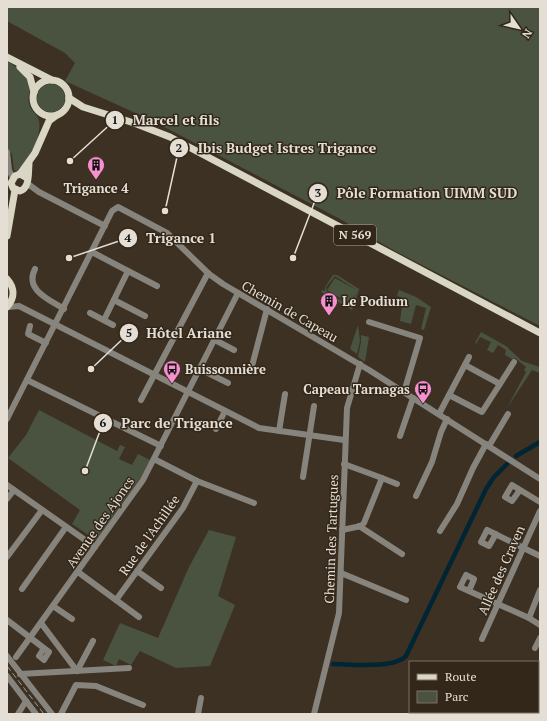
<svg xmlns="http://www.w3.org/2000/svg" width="547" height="721" viewBox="0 0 547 721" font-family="'PT Serif',serif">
<rect width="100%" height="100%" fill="#3c3123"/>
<g fill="#4a5340" fill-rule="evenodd">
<polygon points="7,7 540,7 540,326 395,251 340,219 151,120 65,81 75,63 65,53 7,21"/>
<path d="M7,61c8,5 21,13 23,24 1,6 -3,12 -1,18 1,8 9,11 10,18 3,15 -10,40 -19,51l-6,-2 -2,-16 -5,-5z"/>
<circle cx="51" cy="98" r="14"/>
<path d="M333,275h4l22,14 -4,14 -4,3 2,2 -1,2 -31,-18 1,-2 3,1v-4zM335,276l23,15 -23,-13 -8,12 23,14 7,-12 -5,12 -3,1 -22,-13 -1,-5z"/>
<polygon points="399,290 416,297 431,307 424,330 421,329 426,308 416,305 411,324 400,321 403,298 397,296"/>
<polygon points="358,325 360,341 357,354 350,349"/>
<polygon points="481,332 506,346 522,361 540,367 540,373 532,370 507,408 526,372 524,370 526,367 515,358 512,359 505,355 506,350 498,345 493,353 487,350 491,342 480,337 476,344 475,343"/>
<polygon points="361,335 369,337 365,362 358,357 361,342"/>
<polygon points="39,410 117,451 120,445 125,447 119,459 132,465 138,454 150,460 141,477 96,540 72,524 80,510 8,458 26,435"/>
<polygon points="209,530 236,537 218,596 235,605 210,666 176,668 140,651 131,665 119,659 116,666 103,660 120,623 158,638 189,567"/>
</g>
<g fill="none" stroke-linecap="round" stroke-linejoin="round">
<g stroke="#002535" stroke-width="4.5">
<polyline points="516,456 540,442"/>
<path d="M333,664c18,0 61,5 73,-8l80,-167 8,-12 13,-13"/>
</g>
<g stroke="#86847c" stroke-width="6">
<polyline points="7,152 9,170 13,178"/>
<polyline points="28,184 39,192 105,226"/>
<polyline points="92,252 128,271 104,320"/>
<path d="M35,269c-11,21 15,31 29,40"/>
<polyline points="128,271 157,286"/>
<polyline points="114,300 145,316"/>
<polyline points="8,307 19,306 259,428 344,440"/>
<polyline points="90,313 113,325"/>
<polyline points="369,322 420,338 404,392"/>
<polyline points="30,326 28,334 46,343"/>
<polyline points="215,340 234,350"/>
<polyline points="252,366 267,309"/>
<polyline points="200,369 228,383"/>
<polyline points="27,380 161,446"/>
<polyline points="500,384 514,362"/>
<polyline points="449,395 482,412 500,384 465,365"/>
<polyline points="141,400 208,273"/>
<polyline points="439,414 469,357"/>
<polyline points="7,419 112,211 118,207 167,233 209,274 223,284 369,370 540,479"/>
<polyline points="216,429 225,411"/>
<polyline points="279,431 285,394"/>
<polyline points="400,436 413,398"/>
<polyline points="489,446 508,414"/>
<polyline points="154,459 197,481 254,503"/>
<polyline points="303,477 314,406"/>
<polyline points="382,478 397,484"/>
<polyline points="7,485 95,547"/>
<polyline points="520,490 512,501 505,497 512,485 540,502"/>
<polyline points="416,496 432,462 441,432 447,419"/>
<polyline points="7,499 14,490"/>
<polyline points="359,526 402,554"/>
<polyline points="342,530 361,526 364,523 382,478 344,464"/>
<polyline points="440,531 457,504 473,468 486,444"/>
<polyline points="496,534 489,546 481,542 487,530 540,556"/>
<polyline points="7,557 42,510"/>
<polyline points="137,571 161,588"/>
<polyline points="78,572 139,617"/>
<polyline points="341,573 406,600"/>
<polyline points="22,589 66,527"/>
<polyline points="469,591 474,579 466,575 460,587 529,618 540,625"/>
<polyline points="116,600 183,508 197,481"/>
<polyline points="53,606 72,619"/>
<polyline points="529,618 540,590"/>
<polyline points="7,620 49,652 44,660 39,656 44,648"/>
<polyline points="41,623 77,671"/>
<polyline points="482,639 540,511"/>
<polyline points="535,648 540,638"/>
<polyline points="7,656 52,714"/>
<polyline points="16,657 143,480 238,293"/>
<polyline points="77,671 93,641"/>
<polyline points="20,674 129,668"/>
<polyline points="7,676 36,714"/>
<polyline points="18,714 26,701"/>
<polyline points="61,714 76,685 96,686 143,705"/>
<polyline points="198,714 201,698"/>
<polyline points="314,714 339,613 347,408 360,364"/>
</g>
<g stroke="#d9d6c4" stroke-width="7">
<polyline points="7,57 52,80"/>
<polyline points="20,67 30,77 34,92"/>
<circle cx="51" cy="98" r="18"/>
<polyline points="69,98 83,107 134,123 170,137 540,333"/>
<polyline points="20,174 35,153 49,121 57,115"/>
<path d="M27,178l-7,-4 -5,2 -4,7 2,5 7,3c10,-3 8,-18 9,-27"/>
<polyline points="7,236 15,190"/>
<path d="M7,279c8,9 8,19 0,28"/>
</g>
<polyline stroke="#a49b90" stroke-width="1" stroke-dasharray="6 3" stroke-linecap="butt" points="7,666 44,714"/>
</g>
<defs>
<g id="building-pin" transform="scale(0.9)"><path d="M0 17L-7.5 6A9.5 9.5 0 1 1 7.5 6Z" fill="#f790ce" stroke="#322719"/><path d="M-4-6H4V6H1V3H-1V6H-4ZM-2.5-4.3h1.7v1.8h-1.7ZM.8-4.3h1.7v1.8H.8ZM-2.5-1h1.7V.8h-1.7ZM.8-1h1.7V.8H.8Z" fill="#111"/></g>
<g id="bus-pin" transform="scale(0.9)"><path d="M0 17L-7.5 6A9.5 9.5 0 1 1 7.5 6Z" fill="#f790ce" stroke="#322719"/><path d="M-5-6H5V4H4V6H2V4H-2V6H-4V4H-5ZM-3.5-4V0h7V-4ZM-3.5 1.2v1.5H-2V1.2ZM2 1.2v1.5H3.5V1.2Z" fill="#111"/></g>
</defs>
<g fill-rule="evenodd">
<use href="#building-pin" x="96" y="165"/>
<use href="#building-pin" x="329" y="301"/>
<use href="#bus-pin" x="172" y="369"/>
<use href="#bus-pin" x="423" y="389"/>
</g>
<g text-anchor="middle" stroke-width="3" stroke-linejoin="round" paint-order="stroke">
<rect fill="#322719" stroke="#afa79d" stroke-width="1" x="334" y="225" width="42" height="20" rx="3"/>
<g font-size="12" font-weight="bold" fill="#e5ded5">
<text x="355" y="239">N 569</text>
</g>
<g font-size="13" font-weight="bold" fill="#e5ded5" stroke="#322719" text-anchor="start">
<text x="96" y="193" text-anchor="middle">Trigance 4</text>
<text x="342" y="306">Le Podium</text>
<text x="185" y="374">Buissonnière</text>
<text x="410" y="394" text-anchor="end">Capeau Tarnagas</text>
</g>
<g font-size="13" fill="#e5ded5" stroke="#322719">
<text transform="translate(290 311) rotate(30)" y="5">Chemin de Capeau</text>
<text transform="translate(100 522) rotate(-55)" y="5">Avenue des Ajoncs</text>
<text transform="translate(149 535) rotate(-55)" y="5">Rue de l'Achillée</text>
<text transform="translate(331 539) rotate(-88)" y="5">Chemin des Tartugues</text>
<text transform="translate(501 570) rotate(-66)" y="5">Allée des Craven</text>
</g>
</g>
<path fill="none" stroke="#e5ded5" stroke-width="1.5" d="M70 161L115 120M165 211L179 148M293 258L318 193M69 258L128 238M91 369L129 333M85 471L103 423"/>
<g fill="#e5ded5" stroke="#322719" stroke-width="1.5">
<circle cx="70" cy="161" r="4"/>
<circle cx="165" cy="211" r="4"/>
<circle cx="293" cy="258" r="4"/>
<circle cx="69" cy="258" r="4"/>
<circle cx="91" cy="369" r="4"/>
<circle cx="85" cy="471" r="4"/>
<circle cx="115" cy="120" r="10"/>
<circle cx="179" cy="148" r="10"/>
<circle cx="318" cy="193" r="10"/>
<circle cx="128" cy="238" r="10"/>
<circle cx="129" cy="333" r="10"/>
<circle cx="103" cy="423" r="10"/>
</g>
<g font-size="12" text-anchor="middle" font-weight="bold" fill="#111">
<text x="115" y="124">1</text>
<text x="179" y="152">2</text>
<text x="318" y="197">3</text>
<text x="128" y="242">4</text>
<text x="129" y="337">5</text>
<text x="103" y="427">6</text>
</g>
<g font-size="14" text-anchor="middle" font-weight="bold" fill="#e5ded5" stroke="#322719" stroke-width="3" stroke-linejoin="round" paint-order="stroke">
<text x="176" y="125">Marcel et fils</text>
<text x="287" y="153">Ibis Budget Istres Trigance</text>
<text x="427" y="198">Pôle Formation UIMM SUD</text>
<text x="181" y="243">Trigance 1</text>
<text x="189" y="338">Hôtel Ariane</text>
<text x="177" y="428">Parc de Trigance</text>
</g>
<rect width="547" height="721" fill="none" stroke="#e5ded5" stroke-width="16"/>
<rect x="409" y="661" width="130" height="52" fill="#322719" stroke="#7a7064"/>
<rect x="417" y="674" width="20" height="6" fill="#d9d6c4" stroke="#7a7064"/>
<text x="445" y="681" font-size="12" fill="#e5ded5">Route</text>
<rect x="417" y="691" width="20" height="12" fill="#4a5340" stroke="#7a7064"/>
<text x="445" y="701" font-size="12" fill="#e5ded5">Parc</text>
<g transform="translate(519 28) rotate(124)" stroke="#322719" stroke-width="3" paint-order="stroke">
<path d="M0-3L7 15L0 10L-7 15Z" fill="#e5ded5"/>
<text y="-6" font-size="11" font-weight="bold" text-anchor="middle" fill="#e5ded5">N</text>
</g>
</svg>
